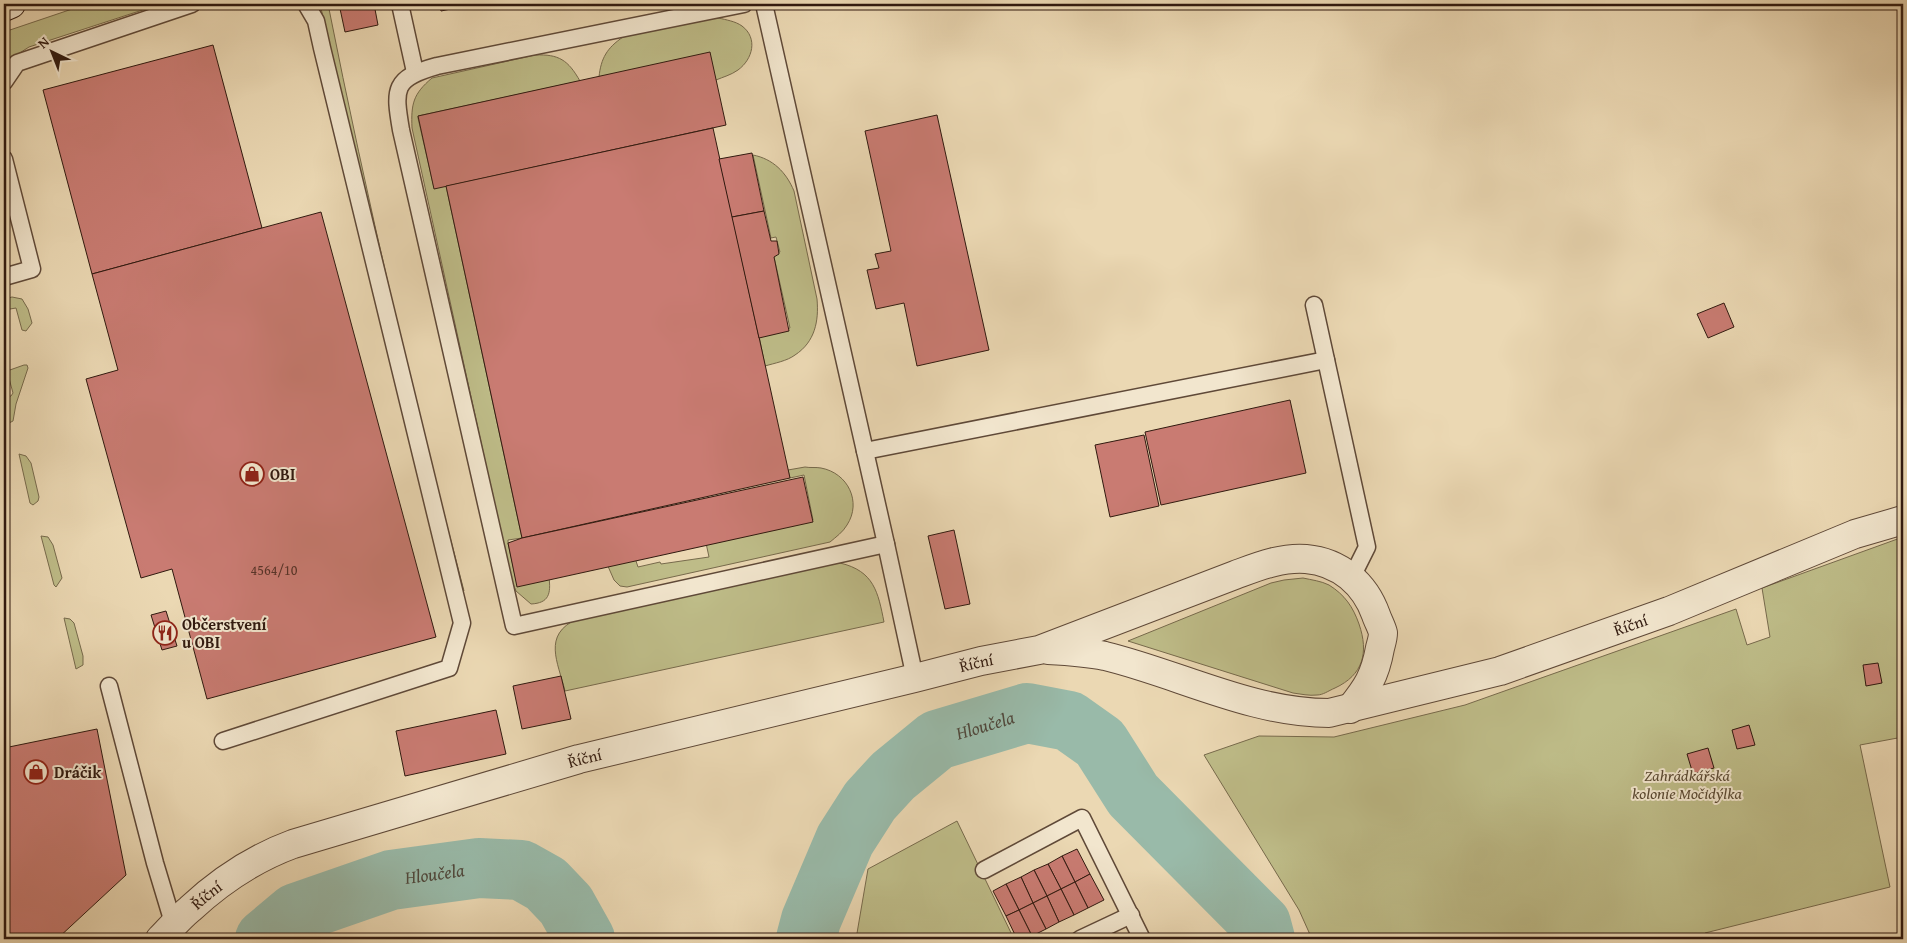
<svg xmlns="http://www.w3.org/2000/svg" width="1907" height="943" viewBox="0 0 1907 943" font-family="'Gentium Book Plus',serif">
<rect width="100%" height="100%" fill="#ebd8b3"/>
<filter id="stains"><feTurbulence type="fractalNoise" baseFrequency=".004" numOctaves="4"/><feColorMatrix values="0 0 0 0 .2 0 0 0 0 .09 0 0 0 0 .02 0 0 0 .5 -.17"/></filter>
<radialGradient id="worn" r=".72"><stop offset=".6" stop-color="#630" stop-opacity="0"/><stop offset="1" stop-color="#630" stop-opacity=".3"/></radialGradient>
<g fill="#bebc88" stroke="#776a4c">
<polygon points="87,4 161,4 29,47 4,63 4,32"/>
<path d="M320,4h8c39,196 85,393 136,587l-9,-7z"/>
<path d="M719,18c7,2 16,3 23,8 16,12 11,33 -4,44 -7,5 -15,7 -22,10l-117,-3c2,-19 8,-29 24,-40l76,-18z"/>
<path d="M535,55c24,-1 33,5 45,26l-162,35v2l16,70 12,-2 76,352 -14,2v3l9,41 32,-7c2,17 0,26 -18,27l-15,-13 -5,-12 -99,-451c-1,-24 1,-34 20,-50z"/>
<path d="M753,155c20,4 33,17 41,36l23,108c2,22 -2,43 -22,56 -8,6 -20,8 -30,11l-6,-30 31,-8 -16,-71v-4l6,-1 -4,-15 -5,1z"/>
<polygon points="12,297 22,299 28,309 32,323 26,331 22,330 16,308 4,310 4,299"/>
<polygon points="24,365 27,365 28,368 16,404 13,421 9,423 4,405 4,398 11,396 13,393 7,371"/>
<polygon points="19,454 26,456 31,463 39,497 38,501 33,505 30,503"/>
<path d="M805,467c5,1 11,0 16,1 27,5 41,34 26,57 -4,7 -11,12 -17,17l-203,45 -7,-1 -6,-6 -7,-16 28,-6 3,9 22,-5 1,2 48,-7 -3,-14 107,-23 -9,-45 -14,3 -2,-8z"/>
<polygon points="41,536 48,537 53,545 62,578 56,587 54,585"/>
<polygon points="1903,537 1903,737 1860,745 1890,887 1705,933 1699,939 1312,939 1299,910 1204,755 1259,736 1334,737 1465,705 1736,609 1747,645 1770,637 1762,588"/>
<path d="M840,563c34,8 38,29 44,59l-319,69c-7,-29 -23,-56 12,-72l244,-54z"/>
<path d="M1303,578c9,2 18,3 26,7 16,10 24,22 30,39 10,29 4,51 -24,64 -7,3 -12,7 -18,7 -8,1 -16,-1 -24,-2l-165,-52 143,-58 13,-3z"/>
<polygon points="64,618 70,619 74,623 83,656 83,665 76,669"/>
<polygon points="957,821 1014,939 856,939 868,869"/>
</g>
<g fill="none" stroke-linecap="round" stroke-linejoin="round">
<g stroke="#99baa9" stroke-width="60">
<path id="s1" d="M265,939l31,-26 95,-33 88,-12 42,2 25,14 20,21 19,34"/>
<path id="s2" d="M806,939l5,-19 34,-80 25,-39 23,-25 44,-36 90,-27 42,8 31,22 33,52 128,129 4,15"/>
</g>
</g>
<g fill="#c97b72" stroke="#30190f">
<polygon points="339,4 374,4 378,25 345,32"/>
<polygon points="439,4 475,4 441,11"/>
<polygon points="213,45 262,228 92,274 43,90"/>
<polygon points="710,52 726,125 434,189 418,116"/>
<polygon points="937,115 989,350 917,366 904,303 876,309 867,270 879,268 875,254 891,251 865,131"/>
<polygon points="713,128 790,478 522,538 446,186"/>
<polygon points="752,153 764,211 732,217 719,159"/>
<polygon points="764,211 771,241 777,241 779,254 774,257 789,331 759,338 732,217"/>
<polygon points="321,212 436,637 207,699 172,569 141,578 86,379 118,370 92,274"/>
<polygon points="1724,303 1734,327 1708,338 1697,314"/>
<polygon points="1290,400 1306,473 1161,505 1145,432"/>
<polygon points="1144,435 1159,506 1110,517 1095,445"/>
<polygon points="803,477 813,522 517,587 508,543 522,538"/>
<polygon points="954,530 970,604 945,609 928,536"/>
<polygon points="166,611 177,646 162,650 151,615"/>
<polygon points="1878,663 1882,683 1866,686 1863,665"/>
<polygon points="561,676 571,719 522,729 513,686"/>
<polygon points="496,710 506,754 405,776 396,731"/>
<polygon points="1749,725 1755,745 1737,749 1732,730"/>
<polygon points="97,729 126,875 57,939 4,939 4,748"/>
<polygon points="1708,748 1714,768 1693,774 1687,754"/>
<polygon points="1077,849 1090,874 1075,882 1062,856"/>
<polygon points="1062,856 1075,882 1061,889 1048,864"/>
<polygon points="1048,864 1061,889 1047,896 1034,870"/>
<polygon points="1034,870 1047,896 1033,903 1021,877"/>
<polygon points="1090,874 1104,900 1088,908 1075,882"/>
<polygon points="1021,877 1033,903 1019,910 1006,884"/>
<polygon points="1075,882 1088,908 1074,915 1061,889"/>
<polygon points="1006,884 1019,910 1006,916 993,891"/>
<polygon points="1061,889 1074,915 1059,922 1047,896"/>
<polygon points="1047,896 1059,922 1046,929 1033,903"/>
<polygon points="1033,903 1046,929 1032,936 1019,910"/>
<polygon points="1019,910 1032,936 1025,939 1017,939 1006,916"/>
</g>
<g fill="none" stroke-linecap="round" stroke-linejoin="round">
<g stroke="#5f4938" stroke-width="19">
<g id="lane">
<polyline points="400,4 415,72"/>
<path d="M744,4l-307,62c-44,12 -43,23 -36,64l113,496 372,-82"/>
<polyline points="764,4 886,544 915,678"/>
<polyline points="4,82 17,63 192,4"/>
<polyline points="4,159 32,269 4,277"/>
<polyline points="1314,305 1367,547 1352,577"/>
<polyline points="865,451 1326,360"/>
<polyline points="109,686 155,863 174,926"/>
<polyline points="223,741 449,668 462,623 322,48 316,21 306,4"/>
<polyline points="984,870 1082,818 1142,939"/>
<polyline points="1080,939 1131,915"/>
</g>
</g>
<g stroke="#5f4938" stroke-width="30">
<g id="street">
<path id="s3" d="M1048,650c19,1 38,2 57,6 74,18 147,57 224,57l171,-42 169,-60 186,-77 48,-14"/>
<path id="s4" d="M160,939c10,-10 19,-21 30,-30 29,-27 65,-51 103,-65l286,-85 336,-81 66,-17 58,-11 196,-75c22,-8 46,-18 71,-16 34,3 59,25 70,56 2,6 6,13 7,18 0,5 -2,11 -3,15 -5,28 -13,40 -30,61"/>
</g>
</g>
<g stroke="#30190f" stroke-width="30">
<polyline id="secondary" points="4,7 11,4"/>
</g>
<use href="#lane" stroke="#f2e6ce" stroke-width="16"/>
<use href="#street" stroke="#f2e6ce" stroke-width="28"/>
<use href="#secondary" stroke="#f2e6ce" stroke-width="28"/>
</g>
<defs>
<g id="shop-ring" transform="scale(1.25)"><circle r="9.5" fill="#f2e6ce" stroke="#8f2418" stroke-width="1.5"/><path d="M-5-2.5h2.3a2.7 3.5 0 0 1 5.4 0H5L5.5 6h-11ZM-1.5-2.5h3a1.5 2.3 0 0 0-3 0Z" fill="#8f2418"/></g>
<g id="restaurant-ring" transform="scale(1.25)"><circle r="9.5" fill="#f2e6ce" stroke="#8f2418" stroke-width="1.5"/><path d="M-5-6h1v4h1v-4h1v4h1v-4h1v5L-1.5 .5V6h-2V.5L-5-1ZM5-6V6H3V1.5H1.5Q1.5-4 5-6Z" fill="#8f2418"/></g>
</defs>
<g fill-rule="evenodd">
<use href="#shop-ring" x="252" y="474"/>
<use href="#restaurant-ring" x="165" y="633"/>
<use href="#shop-ring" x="36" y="772"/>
</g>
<g text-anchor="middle" stroke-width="4" stroke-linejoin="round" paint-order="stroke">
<g font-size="14" fill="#563228">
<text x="274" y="575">4564/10</text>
</g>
<g font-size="16" font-weight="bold" fill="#30190f" stroke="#f2e6ce" text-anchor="start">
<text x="270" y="480">OBI</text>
<text x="182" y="630">Občerstvení<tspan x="182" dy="18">u OBI</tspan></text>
<text x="54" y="778">Dráčik</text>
</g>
<g font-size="16" fill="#30190f" stroke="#f2e6ce">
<text dy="6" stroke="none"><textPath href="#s3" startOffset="604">Říční</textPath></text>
<text dy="6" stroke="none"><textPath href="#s4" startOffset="872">Říční</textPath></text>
<text dy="6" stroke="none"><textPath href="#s4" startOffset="469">Říční</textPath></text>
<text dy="6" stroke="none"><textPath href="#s4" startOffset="64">Říční</textPath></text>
</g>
<g font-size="16" font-style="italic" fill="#5b4a33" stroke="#f2e6ce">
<text x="1687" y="781">Zahrádkářská<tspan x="1687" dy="18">kolonie Močidýlka</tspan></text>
</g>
<g font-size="18" font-style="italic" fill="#50493d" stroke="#f2e6ce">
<text dy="6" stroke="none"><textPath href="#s2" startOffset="294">Hloučela</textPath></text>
<text dy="6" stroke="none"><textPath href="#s1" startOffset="185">Hloučela</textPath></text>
</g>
</g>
<rect width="1907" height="943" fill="none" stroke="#ebd8b3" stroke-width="20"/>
<rect x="5" y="5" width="1897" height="933" fill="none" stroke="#30190f" stroke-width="2.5"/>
<rect x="10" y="10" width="1887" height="923" fill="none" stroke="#30190f"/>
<g transform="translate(52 52) rotate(317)" stroke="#f2e6ce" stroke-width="4" paint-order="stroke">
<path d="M0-4L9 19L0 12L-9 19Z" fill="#30190f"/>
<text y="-8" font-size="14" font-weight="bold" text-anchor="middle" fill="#30190f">N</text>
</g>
<rect width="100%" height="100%" filter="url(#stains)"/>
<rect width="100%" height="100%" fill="url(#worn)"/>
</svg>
